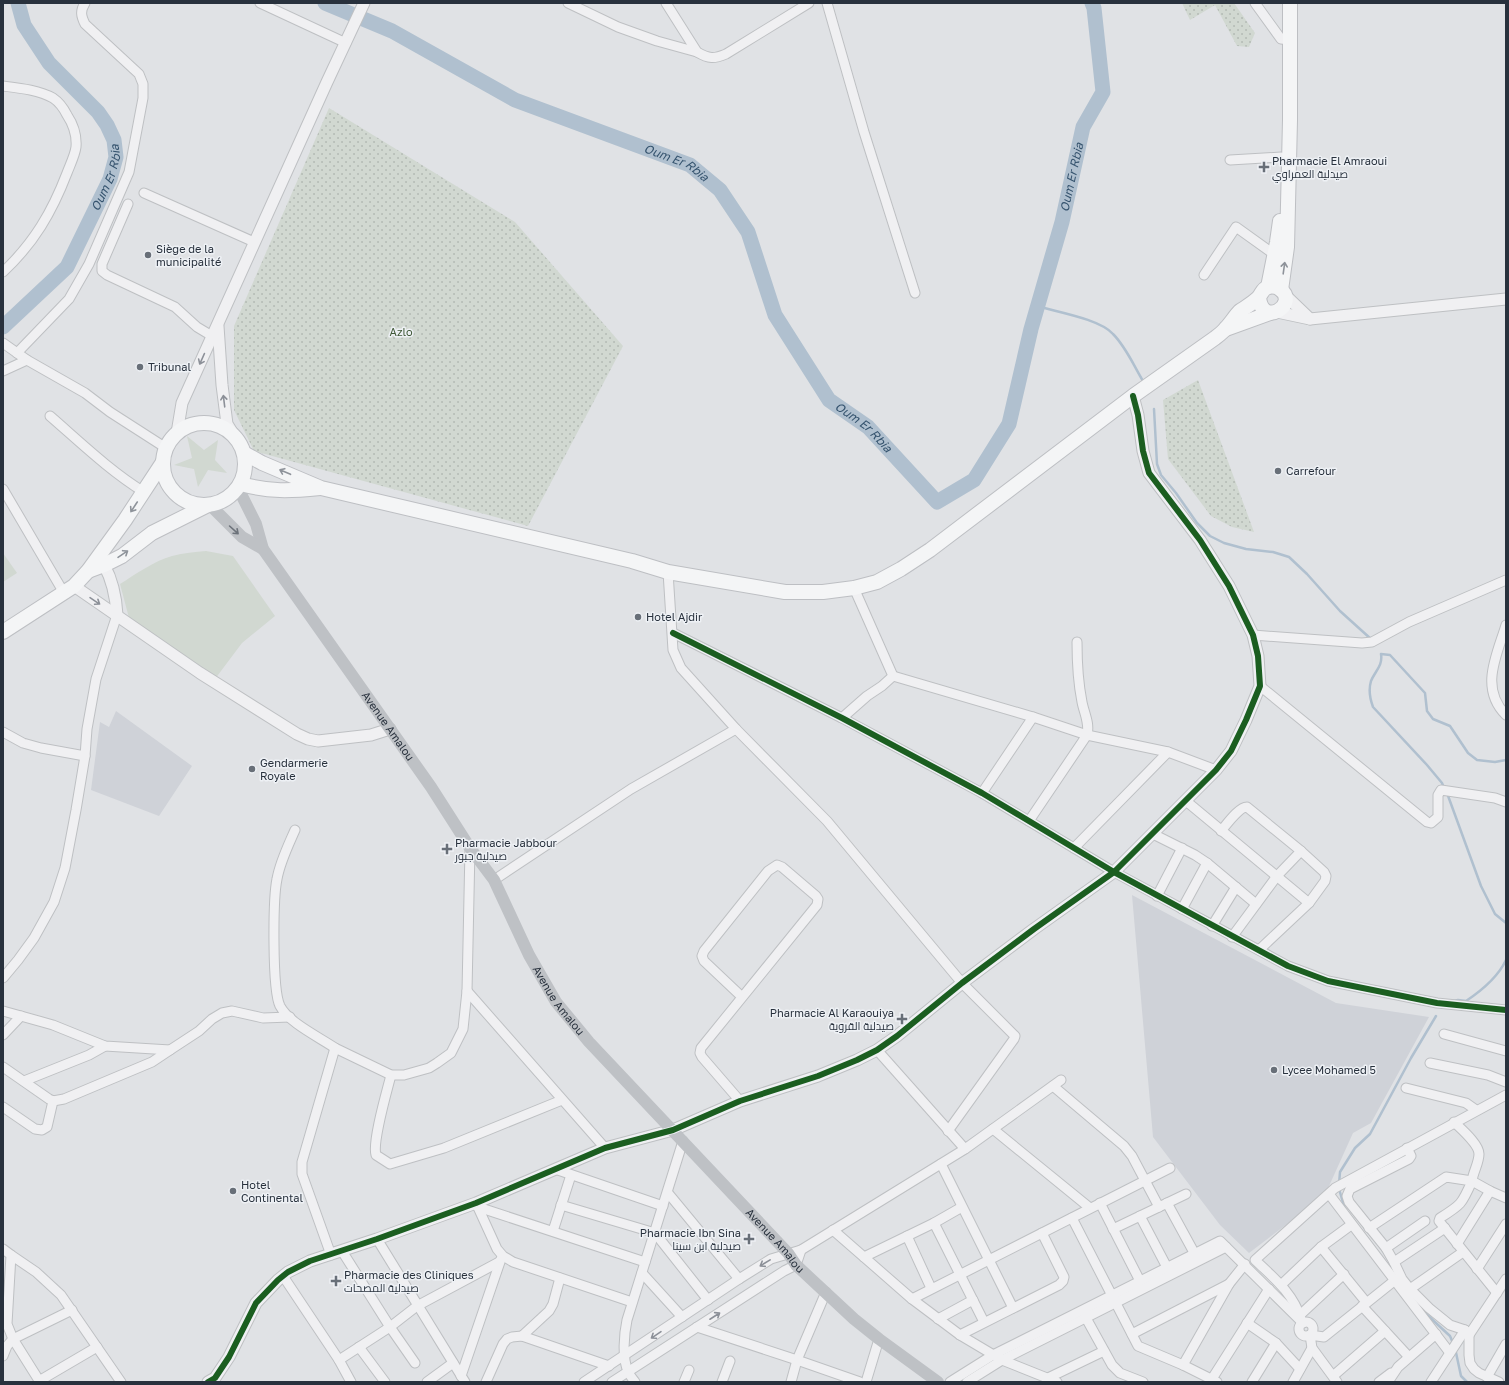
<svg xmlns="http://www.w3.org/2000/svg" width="1509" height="1385" viewBox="0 0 1509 1385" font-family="'Golos Text',Cairo,sans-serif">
<defs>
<pattern id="grass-dots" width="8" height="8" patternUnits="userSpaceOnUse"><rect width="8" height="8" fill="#d1d8d1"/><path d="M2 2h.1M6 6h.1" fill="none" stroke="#b3bab4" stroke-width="1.8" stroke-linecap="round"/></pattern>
</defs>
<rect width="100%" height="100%" fill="#e0e2e5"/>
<g fill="#cfd2d8">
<polygon points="116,711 192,766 159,816 91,790 100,722 109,727"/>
<polygon points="1132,895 1336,1003 1429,1017 1371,1123 1353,1133 1325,1195 1249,1253 1220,1225 1153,1137"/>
</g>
<g fill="url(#grass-dots)">
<polygon points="1182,3 1234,3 1255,33 1249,47 1237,46 1215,5 1190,20"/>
<polygon points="329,108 515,222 623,346 528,526 254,451 234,410 234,326"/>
<polygon points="1198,380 1254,532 1232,527 1211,516 1168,459 1163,400"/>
</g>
<g fill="#d1d8d1">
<polygon points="187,436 204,450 218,440 215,460 227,473 208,470 198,487 194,469 174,465 192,458"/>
<path d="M206,551l27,5 42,60 -33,27 -27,36 -86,-61 -9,-34c16,-10 34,-23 52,-28 12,-3 23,-4 34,-5z"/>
<polygon points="3,553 17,573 3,582"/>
</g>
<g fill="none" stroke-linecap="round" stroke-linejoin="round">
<g stroke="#b0c0cf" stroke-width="2.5">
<path d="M1037,306c20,6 63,13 76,28 13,13 21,32 30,47"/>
<polyline points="1154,409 1157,464 1161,475 1176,493 1197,523 1210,536 1224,543 1246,549 1273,552 1289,557 1307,574 1340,611 1371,639"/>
<path d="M1444,788l-2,-5 -15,-18 -54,-58c-3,-8 -5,-16 -2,-26 4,-10 12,-15 10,-27l9,1 35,38 2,18 6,8 17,7 18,27 9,7 18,2 11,-2"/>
<polyline points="1447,793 1481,886 1495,914 1506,923"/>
<path d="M1453,1001l5,-1 8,1c15,-10 32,-24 40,-41"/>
<polyline points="1339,1184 1340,1172 1355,1148 1370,1134 1411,1058 1436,1016"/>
<polyline points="1339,1189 1345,1209"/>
<polyline points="1424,1312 1450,1336 1453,1343"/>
<polyline points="1455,1348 1461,1376 1467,1382"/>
</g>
<g stroke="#b0c0cf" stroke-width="15">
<path id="s1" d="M325,3l67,28 123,69 175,65 30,25 28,42 27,83 54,85 39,27 69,75 37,-22 35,-56 22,-95 31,-107 21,-95 20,-35 -9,-84 -2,-5"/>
<path id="s2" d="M3,327l64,-60 43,-88 6,-22 -2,-17 -7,-15 -9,-13 -49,-49 -25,-38 -6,-22"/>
</g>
<g stroke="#bec0c3" stroke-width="11">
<g id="minor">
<polyline points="260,3 346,43"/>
<polyline points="568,3 618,27 657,41 697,52"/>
<path d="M666,3l31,49c12,7 17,7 29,2l83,-51"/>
<polyline points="827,3 864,132 915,293"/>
<polyline points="1255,3 1281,39 1290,40"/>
<path d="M3,86c16,2 36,4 50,12 6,4 11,11 14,17 6,9 10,20 9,32 -1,8 -6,18 -9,26 -15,39 -33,70 -64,99"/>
<polyline points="1230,160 1281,157"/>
<polyline points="144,193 254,242"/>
<polyline points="128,204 102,264 102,271 107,275 175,307 197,327 212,336"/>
<polyline points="1204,275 1236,227 1275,255"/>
<polyline points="3,343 27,360 85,393 110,412 166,448"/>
<path d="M17,353l52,-54 20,-35 40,-92 14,-74v-14l-4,-10 -54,-50c-4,-8 -5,-13 0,-21"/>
<polyline points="3,371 27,360"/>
<path d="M50,416c30,26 60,55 94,76"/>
<polyline points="3,489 64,593"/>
<polyline points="668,572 673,650 681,668 736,729 827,821 962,983 1015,1036 1014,1039 948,1131"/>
<path d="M1506,625c-9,30 -27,63 0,90"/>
<polyline points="673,633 842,718 982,793 1114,872 1288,966 1328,981 1437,1003 1506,1010"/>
<polyline points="1253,635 1362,643 1372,642 1409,622 1506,580"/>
<polyline points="893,676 1033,717 1087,735 1168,752 1216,770"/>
<polyline points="1260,686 1427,822 1431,823 1438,817 1438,795 1441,790 1495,798 1506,802"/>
<polyline points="842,718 867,696 882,686 893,676 854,588"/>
<polyline points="3,732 23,743 41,748 85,756"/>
<polyline points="982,793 1033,717"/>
<polyline points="1186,801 1309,903"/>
<path d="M1029,821l58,-86c3,-12 -3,-22 -5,-33 -4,-20 -5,-40 -5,-60"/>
<path d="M295,830c-7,16 -15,32 -18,49 -4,19 -5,111 3,127 9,17 39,31 55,42"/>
<path d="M1221,831c6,-7 18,-24 26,-24l54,44 23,21 2,4 -1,5 -16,22 -50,47"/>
<polyline points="1153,834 1195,855 1207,863 1256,904"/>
<polyline points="1074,848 1168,752"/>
<polyline points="494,880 631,789 736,729"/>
<polyline points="1157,896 1182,848"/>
<polyline points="1182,909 1207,863"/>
<polyline points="1212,926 1236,887"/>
<polyline points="1232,937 1277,876 1301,851"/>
<polyline points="3,978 18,960 34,938 54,902 65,868 76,810 85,756 87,729 96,679 117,615"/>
<polyline points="467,991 605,1148"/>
<polyline points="3,1011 53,1025 105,1046 170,1050 152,1062 64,1099 53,1101 49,1099 3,1067"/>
<polyline points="1444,1034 1506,1051"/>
<polyline points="3,1035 21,1016"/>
<polyline points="170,1050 199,1031 212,1019 222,1013 232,1011 263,1018 290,1017"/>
<polyline points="877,1050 965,1149"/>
<polyline points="1430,1063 1488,1075 1506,1082"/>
<path d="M391,1075c-4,16 -19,67 -15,80l14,9 54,-16 118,-48"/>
<polyline points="24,1081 89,1055 105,1046"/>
<polyline points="1053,1086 1124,1146 1132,1156 1159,1207"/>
<polyline points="1406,1088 1466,1103 1476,1110"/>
<polyline points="740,1101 702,1057 700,1053 701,1048 817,905 818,899 816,896 782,867 777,865 768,871 704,951 702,956 704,961 741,996"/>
<polyline points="3,1107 35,1129 42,1130 47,1127 53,1101"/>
<path d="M1454,1122c7,7 25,22 25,32 0,9 -6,18 -7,27l18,10 16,7"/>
<polyline points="993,1129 1090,1208"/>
<polyline points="1407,1148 1411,1156 1409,1159 1350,1189 1347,1196 1349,1202 1386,1248 1394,1262 1402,1279 1410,1289 1429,1308 1450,1325 1465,1330 1469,1335 1469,1355 1470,1363 1474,1369 1479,1373 1499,1382"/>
<polyline points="941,1164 1013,1308"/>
<polyline points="555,1169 663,1206"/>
<polyline points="668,1193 739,1279"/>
<polyline points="1329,1194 1450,1353"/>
<polyline points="476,1203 497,1249 503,1256 513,1262 632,1302"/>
<polyline points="1100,1203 1140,1281"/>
<polyline points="1167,1203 1197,1258"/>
<polyline points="561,1205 655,1233 708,1300"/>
<polyline points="478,1207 645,1262"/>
<polyline points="1140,1216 1170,1273"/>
<polyline points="1072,1218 1138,1346 1183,1365 1217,1382"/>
<polyline points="934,1223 984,1322"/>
<path d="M1369,1228l77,-51 26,4c-10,23 -11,24 -32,37l-1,3 58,72"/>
<polyline points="1113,1229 1186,1194"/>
<polyline points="833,1230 912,1299 960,1335 1002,1360 1057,1382"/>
<polyline points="553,1231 571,1175"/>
<polyline points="907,1236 931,1288"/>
<polyline points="377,1239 465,1382"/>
<polyline points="1457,1244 1490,1191"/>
<polyline points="1321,1247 1366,1302"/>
<polyline points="1386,1248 1425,1221"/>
<polyline points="3,1249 11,1255 7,1324 13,1339 40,1382"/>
<polyline points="342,1251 390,1327 415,1363"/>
<polyline points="11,1255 36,1272 61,1295 121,1382"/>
<polyline points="331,1255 302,1174 302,1162 335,1048 391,1075 404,1075 429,1068 437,1063 451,1053 463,1029 467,991 470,848"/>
<polyline points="864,1257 934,1223 962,1207"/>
<polyline points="1394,1262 1445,1228"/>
<polyline points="1477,1269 1506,1224"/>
<polyline points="642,1273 682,1317"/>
<polyline points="283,1276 339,1360"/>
<polyline points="1281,1285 1321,1247 1351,1225"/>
<polyline points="1410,1289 1463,1252"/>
<polyline points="912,1299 1170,1168"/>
<polyline points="1362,1306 1409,1357"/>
<polyline points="1300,1315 1344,1274"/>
<polyline points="1086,1318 1112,1365 1120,1373 1143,1382"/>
<polyline points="938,1319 973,1300"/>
<path d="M1301,1319c-8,-26 -27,-41 -46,-59l80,-72 171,-93"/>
<circle cx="1306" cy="1329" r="7"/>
<polyline points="1247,1323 1276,1343 1300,1369"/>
<polyline points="697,1327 797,1360 860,1382"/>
<polyline points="1132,1334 1229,1284"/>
<polyline points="960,1335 1059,1285 1063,1281 1064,1277 1042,1233"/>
<polyline points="1469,1335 1506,1279"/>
<polyline points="522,1336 549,1311 553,1304 560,1278"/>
<polyline points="359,1347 385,1382"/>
<polyline points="3,1356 7,1346 13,1339 72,1310"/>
<polyline points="1183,1365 1229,1284 1245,1264"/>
<polyline points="461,1376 501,1259"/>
<polyline points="1333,1376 1385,1331"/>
<polyline points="1487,1377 1506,1344"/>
<polyline points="1048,1378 1104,1351"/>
<polyline points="39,1381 97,1347"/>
<polyline points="351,1382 339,1360 390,1327 417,1306 499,1262"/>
<polyline points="427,1382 453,1363"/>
<polyline points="486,1382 503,1344 507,1339 512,1337 522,1336 609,1366"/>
<polyline points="584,1382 739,1279 771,1259 801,1250 965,1149 1061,1080"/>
<polyline points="612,1382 784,1271 796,1265 801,1250"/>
<path d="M635,1382c-2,-3 -6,-7 -7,-11 -6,-13 -4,-37 -1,-51l56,-179"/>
<polyline points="684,1382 689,1370"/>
<polyline points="722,1382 730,1361"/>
<polyline points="791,1382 797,1360 826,1292"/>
<polyline points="866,1382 879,1339"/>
<polyline points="950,1382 993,1355 1220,1241 1303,1323"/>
<polyline points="967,1382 1002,1360 1226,1247"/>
<polyline points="1210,1382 1269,1289"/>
<polyline points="1252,1382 1276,1343"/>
<polyline points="1293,1382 1312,1348"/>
<polyline points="1337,1382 1312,1348 1310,1335 1324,1337 1394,1281"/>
<polyline points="1379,1382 1391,1373"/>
<polyline points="1388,1382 1398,1367 1436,1334"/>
<polyline points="1431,1382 1465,1330"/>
</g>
</g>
<g stroke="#bec0c3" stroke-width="13">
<g id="tertiary">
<polyline points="1285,295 1310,319"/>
<polyline points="1277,312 1310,319 1506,299"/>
<polyline points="218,326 222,385 227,424 235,437"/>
<polyline points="177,433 182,403 327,82 364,3"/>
<path d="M104,565c9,16 12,32 13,50"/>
<polyline points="74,586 200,673 297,734 308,739 318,741 371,735 390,729"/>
<polyline points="208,1382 215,1378 229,1357 256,1303 278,1280 288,1272 310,1261 377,1239 476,1203 605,1148 673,1130 740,1101 818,1076 857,1060 877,1050 897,1036 962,983 1034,929 1114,872 1216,770 1231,751 1246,720 1260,686 1258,656 1253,635 1229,586 1200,540 1149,473 1143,451 1138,415 1133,396"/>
</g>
</g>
<g stroke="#bdbfc3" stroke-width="16">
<g id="primary">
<polyline points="1268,287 1277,242 1280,221"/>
<polyline points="1281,290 1287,247 1290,120 1290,3"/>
<polyline points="1226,329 1270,313"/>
<circle cx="204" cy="464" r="41"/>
<path d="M244,453l18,10 59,25 311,73 36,11 117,20h38l31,-4 23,-6 24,-13 29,-19 203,-154 82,-58c4,-3 8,-6 11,-10 5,-5 9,-12 14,-17 6,-4 13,-8 18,-13 4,-4 4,-9 10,-11 4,-1 9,0 12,2 20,15 -18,40 -21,8"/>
<path d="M241,484c29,8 49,7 79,4"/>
<polyline points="88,571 104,565 122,556 152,533 208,505"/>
<polyline points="3,632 74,586 88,571 125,520 163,462"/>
</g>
</g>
<use href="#minor" stroke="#f0f0f2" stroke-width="9"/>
<use href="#tertiary" stroke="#f0f0f2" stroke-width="11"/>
<g stroke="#bec1c5" stroke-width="12">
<path id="s3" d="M238,488l18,36 7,25 168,238 39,61 24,32 35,75 27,47 33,40 199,211 8,12 58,54 25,20 59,43"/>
<polyline points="210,505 242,537 263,549"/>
</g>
<use href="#primary" stroke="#f4f5f6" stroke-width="14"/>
<g stroke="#eef1f5" stroke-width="8">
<g id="cycleway">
<polyline points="673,633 842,718 982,793 1114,872 1288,966 1328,981 1437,1003 1506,1010"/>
<polyline points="208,1382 215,1378 229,1357 256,1303 278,1280 288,1272 310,1261 377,1239 476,1203 605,1148 673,1130 740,1101 818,1076 857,1060 877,1050 897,1036 962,983 1034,929 1114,872 1216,770 1231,751 1246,720 1260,686 1258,656 1253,635 1229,586 1200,540 1149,473 1143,451 1138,415 1133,396"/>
</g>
</g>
<use href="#cycleway" stroke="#1b5e20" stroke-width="6"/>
</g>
<defs><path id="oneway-shaft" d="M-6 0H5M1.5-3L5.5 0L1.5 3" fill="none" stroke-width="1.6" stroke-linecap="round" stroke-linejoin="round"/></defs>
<g stroke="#8e939a">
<use href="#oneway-shaft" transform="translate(1284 268) rotate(-82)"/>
<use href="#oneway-shaft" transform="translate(285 472) rotate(-157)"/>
<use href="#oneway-shaft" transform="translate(134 507) rotate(123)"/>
<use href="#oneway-shaft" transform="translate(123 554) rotate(-34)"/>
</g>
<g stroke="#8c9098">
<use href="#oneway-shaft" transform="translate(202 359) rotate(114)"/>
<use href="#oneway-shaft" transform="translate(224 401) rotate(-97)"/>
<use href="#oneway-shaft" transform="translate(95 601) rotate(34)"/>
<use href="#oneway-shaft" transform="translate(765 1263) rotate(149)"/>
<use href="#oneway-shaft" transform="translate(715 1316) rotate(-33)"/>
<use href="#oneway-shaft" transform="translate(656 1335) rotate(146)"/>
</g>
<use stroke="#6c727a" href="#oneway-shaft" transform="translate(234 530) rotate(42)"/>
<g fill="#686f78" stroke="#eef1f5" stroke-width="1.5">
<path d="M1262 161h4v4h4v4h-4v4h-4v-4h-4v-4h4z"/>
<circle cx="148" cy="255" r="4"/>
<circle cx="140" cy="367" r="4"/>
<circle cx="1278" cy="471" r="4"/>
<circle cx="638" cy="617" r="4"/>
<circle cx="252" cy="769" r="4"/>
<path d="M445 843h4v4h4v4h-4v4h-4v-4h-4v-4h4z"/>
<path d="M900 1013h4v4h4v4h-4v4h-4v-4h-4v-4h4z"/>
<circle cx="1274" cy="1070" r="4"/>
<circle cx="233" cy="1191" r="4"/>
<path d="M747 1233h4v4h4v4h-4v4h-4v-4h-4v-4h4z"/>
<path d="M334 1275h4v4h4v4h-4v4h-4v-4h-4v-4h4z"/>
</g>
<g text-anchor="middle" stroke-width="3" stroke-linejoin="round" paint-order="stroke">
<g font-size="11" fill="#28313d" stroke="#eef1f5" text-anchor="start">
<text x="1272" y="165">Pharmacie El Amraoui<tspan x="1272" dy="13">صيدلية العمراوي</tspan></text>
<text x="156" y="253">Siège de la<tspan x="156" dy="13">municipalité</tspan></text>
<text x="148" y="371">Tribunal</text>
<text x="1286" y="475">Carrefour</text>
<text x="646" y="621">Hotel Ajdir</text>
<text x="260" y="767">Gendarmerie<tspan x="260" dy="13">Royale</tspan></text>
<text x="455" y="847">Pharmacie Jabbour<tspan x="455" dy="13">صيدلية جبور</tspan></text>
<text x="894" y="1017" text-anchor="end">Pharmacie Al Karaouiya<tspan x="894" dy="13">صيدلية القروية</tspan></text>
<text x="1282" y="1074">Lycee Mohamed 5</text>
<text x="241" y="1189">Hotel<tspan x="241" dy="13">Continental</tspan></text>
<text x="741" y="1237" text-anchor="end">Pharmacie Ibn Sina<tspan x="741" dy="13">صيدلية ابن سينا</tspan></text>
<text x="344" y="1279">Pharmacie des Cliniques<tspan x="344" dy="13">صيدلية المصحات</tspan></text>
</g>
<g font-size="11" fill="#3f5837" stroke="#eef1f5">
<text x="401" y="336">Azlo</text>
</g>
<g font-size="11" fill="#28313d" stroke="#eef1f5">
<text dy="4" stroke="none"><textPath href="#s3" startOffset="283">Avenue Amalou</textPath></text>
<text dy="4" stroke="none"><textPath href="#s3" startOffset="607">Avenue Amalou</textPath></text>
<text dy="4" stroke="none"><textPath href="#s3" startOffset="931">Avenue Amalou</textPath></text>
</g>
<g font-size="12" font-style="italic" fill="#35536e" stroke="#eef1f5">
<text dy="4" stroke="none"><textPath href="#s1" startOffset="387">Oum Er Rbia</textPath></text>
<text dy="4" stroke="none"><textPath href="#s2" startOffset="186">Oum Er Rbia</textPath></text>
<text dy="4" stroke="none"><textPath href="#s1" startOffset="1191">Oum Er Rbia</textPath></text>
<text dy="4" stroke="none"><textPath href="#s1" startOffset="722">Oum Er Rbia</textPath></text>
</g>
</g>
<rect width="1509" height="1385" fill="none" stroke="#28313d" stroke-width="8"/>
</svg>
